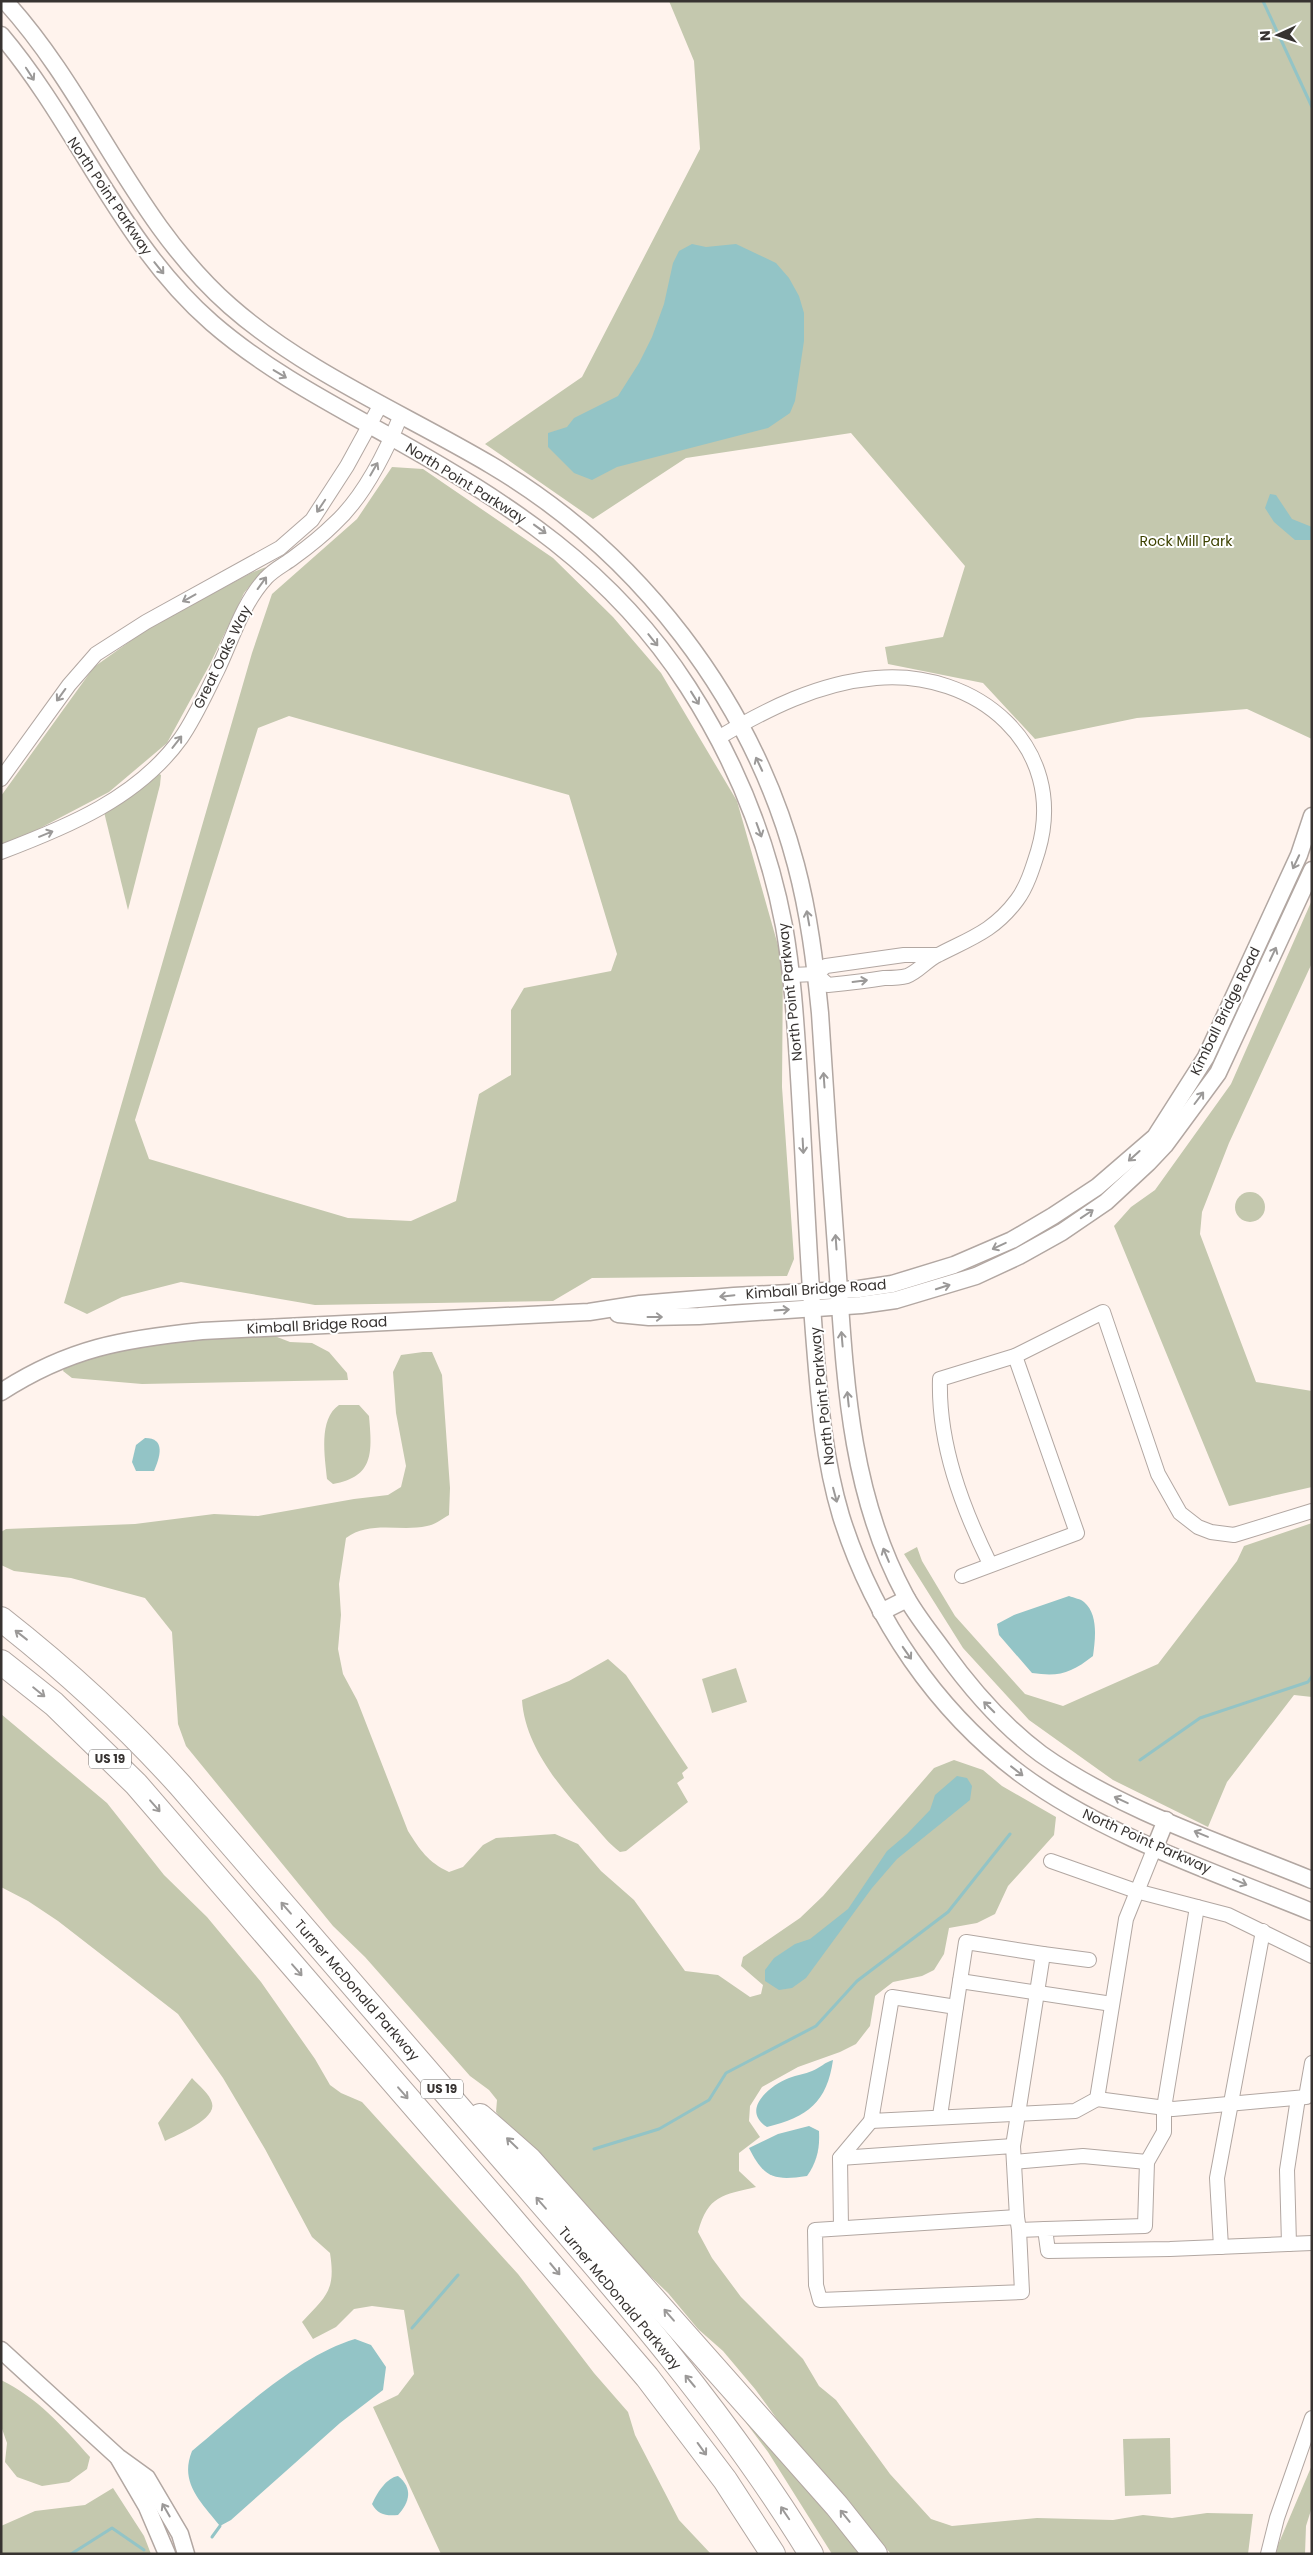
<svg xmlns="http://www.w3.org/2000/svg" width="1313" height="2555" viewBox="0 0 1313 2555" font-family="Poppins,sans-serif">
<rect width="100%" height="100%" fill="#fff3ed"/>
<g fill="#c4c8ae" fill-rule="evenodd">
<polygon points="669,1 1312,1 1312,739 1247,709 1137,718 1035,739 983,683 888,664 885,647 943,637 965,566 851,433 686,458 593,519 485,444 582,377 700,149 694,61"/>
<path d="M392,467l31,2 130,89 60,59 48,56 76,128 46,162 -1,124 12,172 -7,17 -195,2 -39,23 -238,4 -134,-23 -59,15 -35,17 -23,-11 188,-650 20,-59 85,-75zM289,716l280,79 48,159 -6,17 -87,17 -13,22v65l-32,19 -23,107 -45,20 -63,-3 -199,-59 -14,-39 123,-392z"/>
<polygon points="266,567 244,593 210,664 167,743 109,792 27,835 1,844 1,796 94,667 150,627 251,573"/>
<polygon points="156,772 161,775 160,785 128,910 104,812"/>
<polygon points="1312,900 1312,963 1229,1143 1202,1212 1200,1234 1256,1382 1312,1391 1312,1487 1229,1506 1114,1226 1131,1207 1155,1190 1231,1084"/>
<circle cx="1250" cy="1207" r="15"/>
<polygon points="272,1335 290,1342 312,1343 329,1352 347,1373 348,1380 142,1384 72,1378 63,1371 66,1364 179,1337"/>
<path d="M423,1352h9l10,23 8,113 -1,27c-7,4 -15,10 -22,11 -27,6 -57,-6 -81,12l-7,46 2,31 -3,34 5,25 14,26 51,131c12,19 20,31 41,41l14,-5 20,-22 13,-7 59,-4 23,10 23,27 33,29 51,71 33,4 32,22 11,-3 2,-9 -22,-19 2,-9 57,-39 23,-22 111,-128 20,-8 29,10 19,16 54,31 -2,18 -46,51 -13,28 -18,9 -28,5 -5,26 -10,16 -12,6 -29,6 -18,14 -5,30 -14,18 -16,8 -42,15 -36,20 -12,19 -1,15 11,16 -21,16v18l17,16c-33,8 -48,8 -58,45l14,26 29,39 62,62 16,27 17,14 54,74 41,45 21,7 85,-8 76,2 30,-5 29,3 35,-5 46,1 -5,40h-357l-98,-113 -38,-52 -32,-38 -25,-22 -30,-36 -71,-67 -85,-93 -16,-21 1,-12 -8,-10 -19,-14 -105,-119 -32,-31 -147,-180 -8,-22 -6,-92 -27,-34 -74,-20 -57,-7 -13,-6v-33l5,-3 129,-5 79,-10 44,2 96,-17 34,-4 13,-8 5,-21 -10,-53 -3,-41 8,-17z"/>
<path d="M339,1405h20l10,11c3,35 6,61 -36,68l-6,-5c-2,-22 -9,-60 12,-74z"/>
<polygon points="1312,1523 1312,1697 1294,1695 1227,1782 1208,1827 1113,1780 1029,1720 963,1648 904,1554 917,1547 922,1561 955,1616 1025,1694 1063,1706 1158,1664 1237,1561 1244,1546"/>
<path d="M608,1659l18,16 62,93 -6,5 2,5 -7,5 11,19 -62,49 -6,1c-11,-8 -20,-20 -29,-30 -30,-34 -66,-75 -69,-122l47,-19z"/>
<polygon points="736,1668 747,1702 712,1713 702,1679"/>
<path d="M1,1714l106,89 57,72 43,42 54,65 54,77 15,26 11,8 21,9 156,172 76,99 34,39 7,23 44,85 32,34h-270l-68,-147 25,-12 16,-21 -10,-64 -32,-4 -18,3 -18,18 -23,12 -11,-17c24,-26 34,-31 28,-69l-18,-16 -47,-88 -42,-71 -45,-64 -120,-93 -30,-20 -27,-14z"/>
<path d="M192,2078c6,7 18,16 20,25 5,16 -35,32 -47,38l-7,-18z"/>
<path d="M1,2380c37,18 62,47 89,77l-3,12 -18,13 -27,4 -25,-9 -12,-15 2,-19 -6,-17z"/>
<polygon points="729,2400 866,2554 832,2554 768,2452"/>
<polygon points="1170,2438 1171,2494 1125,2496 1123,2439"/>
<polygon points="1312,2465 1312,2507 1306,2526 1305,2554 1276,2554 1278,2545"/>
<polygon points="113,2488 144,2536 151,2554 1,2554 1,2526 35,2511 85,2505"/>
</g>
<g fill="#93c4c6">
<polygon points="692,244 706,247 736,244 776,263 789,278 799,296 804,313 804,341 795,401 790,413 768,428 617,467 592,480 574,473 548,447 548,433 567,427 574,418 618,396 639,363 652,337 664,304 673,263 679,251"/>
<polygon points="1270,494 1276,495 1292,519 1312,527 1312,540 1295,540 1274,522 1265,508"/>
<path d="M145,1438c21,0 15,19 9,33h-18l-4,-9 4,-17z"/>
<path d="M1069,1596c5,2 12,3 15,6 15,13 11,38 9,54 -22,17 -33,21 -61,17l-33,-38 -2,-11 17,-9z"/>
<polygon points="957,1776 967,1778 972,1786 970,1800 897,1859 872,1888 806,1978 792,1988 779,1990 765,1981 765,1970 774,1958 795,1944 810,1939 848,1909 887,1851 907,1834 930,1810 935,1795"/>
<path d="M833,2060c-6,42 -25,57 -66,67 -27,-17 3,-42 22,-49 8,-3 16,-4 23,-7 8,-3 13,-9 21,-11z"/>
<path d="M809,2126l10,5c1,17 -2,31 -12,45 -33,5 -43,2 -58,-28l29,-14z"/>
<path d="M355,2339l16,6 15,22 -3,23 -43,33 -109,97 -11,6c-19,-24 -41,-43 -28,-75 46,-38 106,-95 163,-112z"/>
<path d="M398,2476c15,12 12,26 0,39 -12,1 -20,0 -26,-11 5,-11 14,-26 26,-28z"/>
</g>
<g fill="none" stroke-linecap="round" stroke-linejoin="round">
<g stroke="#93c4c6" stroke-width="3">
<polyline points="1263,1 1312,107"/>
<polyline points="1140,1760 1200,1718 1308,1682 1312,1676"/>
<polyline points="594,2149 659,2129 709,2100 726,2073 816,2026 857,1981 948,1912 1010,1834"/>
<polyline points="412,2328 458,2275"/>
<polyline points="212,2537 220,2526"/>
<polyline points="71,2554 112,2528 144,2550"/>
</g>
<g stroke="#b2a7a2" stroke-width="16">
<g id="minor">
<path d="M718,738c49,-29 100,-55 158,-60 100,-9 193,68 162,173 -5,16 -11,36 -21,49 -23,31 -46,38 -79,55 -11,5 -20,17 -31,21 -7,2 -16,2 -23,2 -19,3 -37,5 -56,7l-12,-11"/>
<polyline points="1,779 69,685 96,654 146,622 280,548 312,520 347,466 381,404"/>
<path d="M1,852c66,-25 137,-54 180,-114 14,-20 25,-45 36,-67 15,-31 25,-67 49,-93 7,-8 19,-14 27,-20 15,-11 29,-22 41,-34 31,-28 52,-72 67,-109"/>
<polyline points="791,975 816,974 826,966 904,955 936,955"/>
<path d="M990,1564c-28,-57 -52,-120 -50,-185l75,-23 88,-44 55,162 22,39 18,14 13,5 23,3 78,-24"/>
<polyline points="962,1576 1077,1533 1015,1356"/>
<polyline points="1051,1861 1136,1891 1228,1915 1312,1956"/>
<polyline points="1197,1907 1164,2108 1164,2132 1147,2162 1145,2226 1045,2229 1048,2251 1170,2249 1312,2243"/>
<polyline points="1043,1954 1089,1960"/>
<polyline points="960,1981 1112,2004"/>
<polyline points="956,2007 966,1942 1043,1954 1013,2146"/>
<polyline points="1097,2099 1173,2109 1306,2097 1312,2063"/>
<polyline points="940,2116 956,2007 892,1997 871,2121 1075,2111 1097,2099 1126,1919 1155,1847"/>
<polyline points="840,2158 1013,2146 1017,2217"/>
<polyline points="1014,2162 1083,2156 1147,2162"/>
<polyline points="841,2228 840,2158 871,2121"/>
<polyline points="1019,2230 1017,2217 815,2230 816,2285 820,2300 1022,2292 1019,2230 1045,2229"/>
<polyline points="1289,2244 1287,2170 1298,2098"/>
<polyline points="1221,2247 1217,2178 1263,1931"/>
<polyline points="1268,2554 1277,2518 1312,2418"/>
</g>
</g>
<g stroke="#b2a7a2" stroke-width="19">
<g id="tertiary">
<path d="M5,1c86,94 128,220 225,305 75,66 175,108 261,159 147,87 261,234 305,400 13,49 19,98 24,148 5,83 11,165 17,248 8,115 12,230 68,334 10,19 25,37 38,55 28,39 59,75 98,104 77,55 183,90 271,126"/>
<path d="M1,35c77,91 119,208 211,288 53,46 116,79 177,113 120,67 223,133 299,251 47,73 80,154 96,239 8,45 11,90 14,135 6,91 9,181 16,272 5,62 9,123 27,183 32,102 95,195 181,259 83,61 195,98 290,137"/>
<polyline points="618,1314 649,1317 699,1316 861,1305 896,1300 976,1276 1019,1256 1062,1232 1106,1202 1148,1163 1165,1145 1218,1073 1312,870"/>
<path d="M1,1392c68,-44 122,-53 201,-61l387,-19 51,-8 94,-8 125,-7 33,-5 62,-19 58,-25 41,-24 44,-29 58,-50 51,-80 93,-202 13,-39"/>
<polyline points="881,1612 907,1599"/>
<polyline points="1155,1847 1166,1820"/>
<polyline points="1,2350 118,2457 147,2478 180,2534 186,2554"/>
<polyline points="119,2459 147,2507 167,2554"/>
</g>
</g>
<g stroke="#b2a7a2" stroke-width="26">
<g id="motorway">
<path d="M1,1619c65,51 124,105 179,166 104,120 207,241 311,360 113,130 230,261 320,409"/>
<polyline points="1,1662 54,1704 136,1784 506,2212 647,2377 725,2480 773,2554"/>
<polyline points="480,2116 529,2159 837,2506 875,2554"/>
</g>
</g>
<use href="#minor" stroke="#fff" stroke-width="14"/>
<use href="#tertiary" stroke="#fff" stroke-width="16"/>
<use href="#motorway" stroke="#fff" stroke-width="24"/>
</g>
<defs><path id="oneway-shaft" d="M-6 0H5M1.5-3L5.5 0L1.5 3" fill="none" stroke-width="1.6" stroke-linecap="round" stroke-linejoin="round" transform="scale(1.25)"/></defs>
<g stroke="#9b9998">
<use href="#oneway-shaft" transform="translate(30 74) rotate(57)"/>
<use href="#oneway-shaft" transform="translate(159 268) rotate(51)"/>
<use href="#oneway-shaft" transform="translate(280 374) rotate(31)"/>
<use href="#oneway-shaft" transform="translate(374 469) rotate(-60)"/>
<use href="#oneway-shaft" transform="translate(321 506) rotate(124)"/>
<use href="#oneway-shaft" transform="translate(540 529) rotate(36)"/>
<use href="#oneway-shaft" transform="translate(262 583) rotate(-54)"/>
<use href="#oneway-shaft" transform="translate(189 598) rotate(151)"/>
<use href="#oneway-shaft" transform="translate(653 640) rotate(51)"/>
<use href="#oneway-shaft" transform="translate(61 695) rotate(126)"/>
<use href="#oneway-shaft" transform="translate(695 698) rotate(58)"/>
<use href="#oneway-shaft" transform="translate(177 742) rotate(-52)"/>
<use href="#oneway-shaft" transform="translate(759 764) rotate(-115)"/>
<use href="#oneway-shaft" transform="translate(759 830) rotate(70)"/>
<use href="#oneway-shaft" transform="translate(46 834) rotate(-22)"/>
<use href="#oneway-shaft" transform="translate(1296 862) rotate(115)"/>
<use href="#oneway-shaft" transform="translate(808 918) rotate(-100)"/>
<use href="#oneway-shaft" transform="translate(1273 954) rotate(-65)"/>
<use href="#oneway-shaft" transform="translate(860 981) rotate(-7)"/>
<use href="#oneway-shaft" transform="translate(824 1080) rotate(-94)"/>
<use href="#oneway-shaft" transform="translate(1199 1098) rotate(-53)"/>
<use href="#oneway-shaft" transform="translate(803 1146) rotate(87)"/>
<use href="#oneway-shaft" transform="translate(1134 1156) rotate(138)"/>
<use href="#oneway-shaft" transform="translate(1087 1214) rotate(-34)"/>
<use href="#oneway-shaft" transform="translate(836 1242) rotate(-94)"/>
<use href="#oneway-shaft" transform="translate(999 1246) rotate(155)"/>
<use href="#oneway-shaft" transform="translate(943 1287) rotate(-18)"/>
<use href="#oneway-shaft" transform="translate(727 1296) rotate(174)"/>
<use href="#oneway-shaft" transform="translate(782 1310) rotate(-4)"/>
<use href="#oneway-shaft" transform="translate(655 1317)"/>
<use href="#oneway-shaft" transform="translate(842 1339) rotate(-95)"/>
<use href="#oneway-shaft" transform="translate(848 1399) rotate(-96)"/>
<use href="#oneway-shaft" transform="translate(835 1495) rotate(75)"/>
<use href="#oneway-shaft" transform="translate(886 1555) rotate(-113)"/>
<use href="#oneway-shaft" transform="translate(21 1635) rotate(-142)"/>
<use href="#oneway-shaft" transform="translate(907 1653) rotate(55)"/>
<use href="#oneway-shaft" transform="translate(39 1692) rotate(39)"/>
<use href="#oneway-shaft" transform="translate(989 1707) rotate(-135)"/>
<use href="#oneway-shaft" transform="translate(1017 1771) rotate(38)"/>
<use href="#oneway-shaft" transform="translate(1121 1800) rotate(-155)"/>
<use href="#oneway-shaft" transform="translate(155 1806) rotate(49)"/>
<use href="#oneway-shaft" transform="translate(1201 1834) rotate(-157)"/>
<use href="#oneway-shaft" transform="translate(1240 1882) rotate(23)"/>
<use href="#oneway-shaft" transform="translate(286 1908) rotate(-131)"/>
<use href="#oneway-shaft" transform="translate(297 1970) rotate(49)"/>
<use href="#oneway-shaft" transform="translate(403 2093) rotate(49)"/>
<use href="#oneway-shaft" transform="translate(512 2143) rotate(-136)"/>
<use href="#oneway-shaft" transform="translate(541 2203) rotate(-131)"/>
<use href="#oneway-shaft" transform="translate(555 2269) rotate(50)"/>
<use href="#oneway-shaft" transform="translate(669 2315) rotate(-131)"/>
<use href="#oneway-shaft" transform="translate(690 2381) rotate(-130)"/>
<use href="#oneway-shaft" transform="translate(702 2449) rotate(54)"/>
<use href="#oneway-shaft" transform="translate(166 2510) rotate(-120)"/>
<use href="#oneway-shaft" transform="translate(785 2513) rotate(-124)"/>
<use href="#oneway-shaft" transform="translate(845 2516) rotate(-129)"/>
</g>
<g text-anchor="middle" stroke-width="4" stroke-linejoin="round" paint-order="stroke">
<g fill="#fff" stroke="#73706f" stroke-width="1">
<rect x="89" y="1749.5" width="42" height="19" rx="4"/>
<rect x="421" y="2079.5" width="42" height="19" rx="4"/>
</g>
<g font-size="12" font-weight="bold" fill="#373331">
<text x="110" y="1763">US 19</text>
<text x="442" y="2093">US 19</text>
</g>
<g font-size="14" fill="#373331" stroke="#fff">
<text transform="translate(110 196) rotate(56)" y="5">North Point Parkway</text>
<text transform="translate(466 483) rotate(32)" y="5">North Point Parkway</text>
<text transform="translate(222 657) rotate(-64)" y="5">Great Oaks Way</text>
<text transform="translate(790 992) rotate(-96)" y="5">North Point Parkway</text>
<text transform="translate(1225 1011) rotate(-64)" y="5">Kimball Bridge Road</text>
<text transform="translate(816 1289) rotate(-4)" y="5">Kimball Bridge Road</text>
<text transform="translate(317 1325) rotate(-3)" y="5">Kimball Bridge Road</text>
<text transform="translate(822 1396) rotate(-96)" y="5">North Point Parkway</text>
<text transform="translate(1147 1841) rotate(24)" y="5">North Point Parkway</text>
<text transform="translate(357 1990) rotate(49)" y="5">Turner McDonald Parkway</text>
<text transform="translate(620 2298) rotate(50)" y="5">Turner McDonald Parkway</text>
</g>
<g font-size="14" fill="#3d4201" stroke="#fff">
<text x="1186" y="546">Rock Mill Park</text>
</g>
</g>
<rect width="1313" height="2555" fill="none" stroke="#373331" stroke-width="5"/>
<g transform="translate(1278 35) rotate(267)" stroke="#ffffff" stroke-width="4" paint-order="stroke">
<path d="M0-4L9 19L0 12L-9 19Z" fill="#373331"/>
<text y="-8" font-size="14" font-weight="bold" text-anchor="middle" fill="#373331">N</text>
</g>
</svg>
